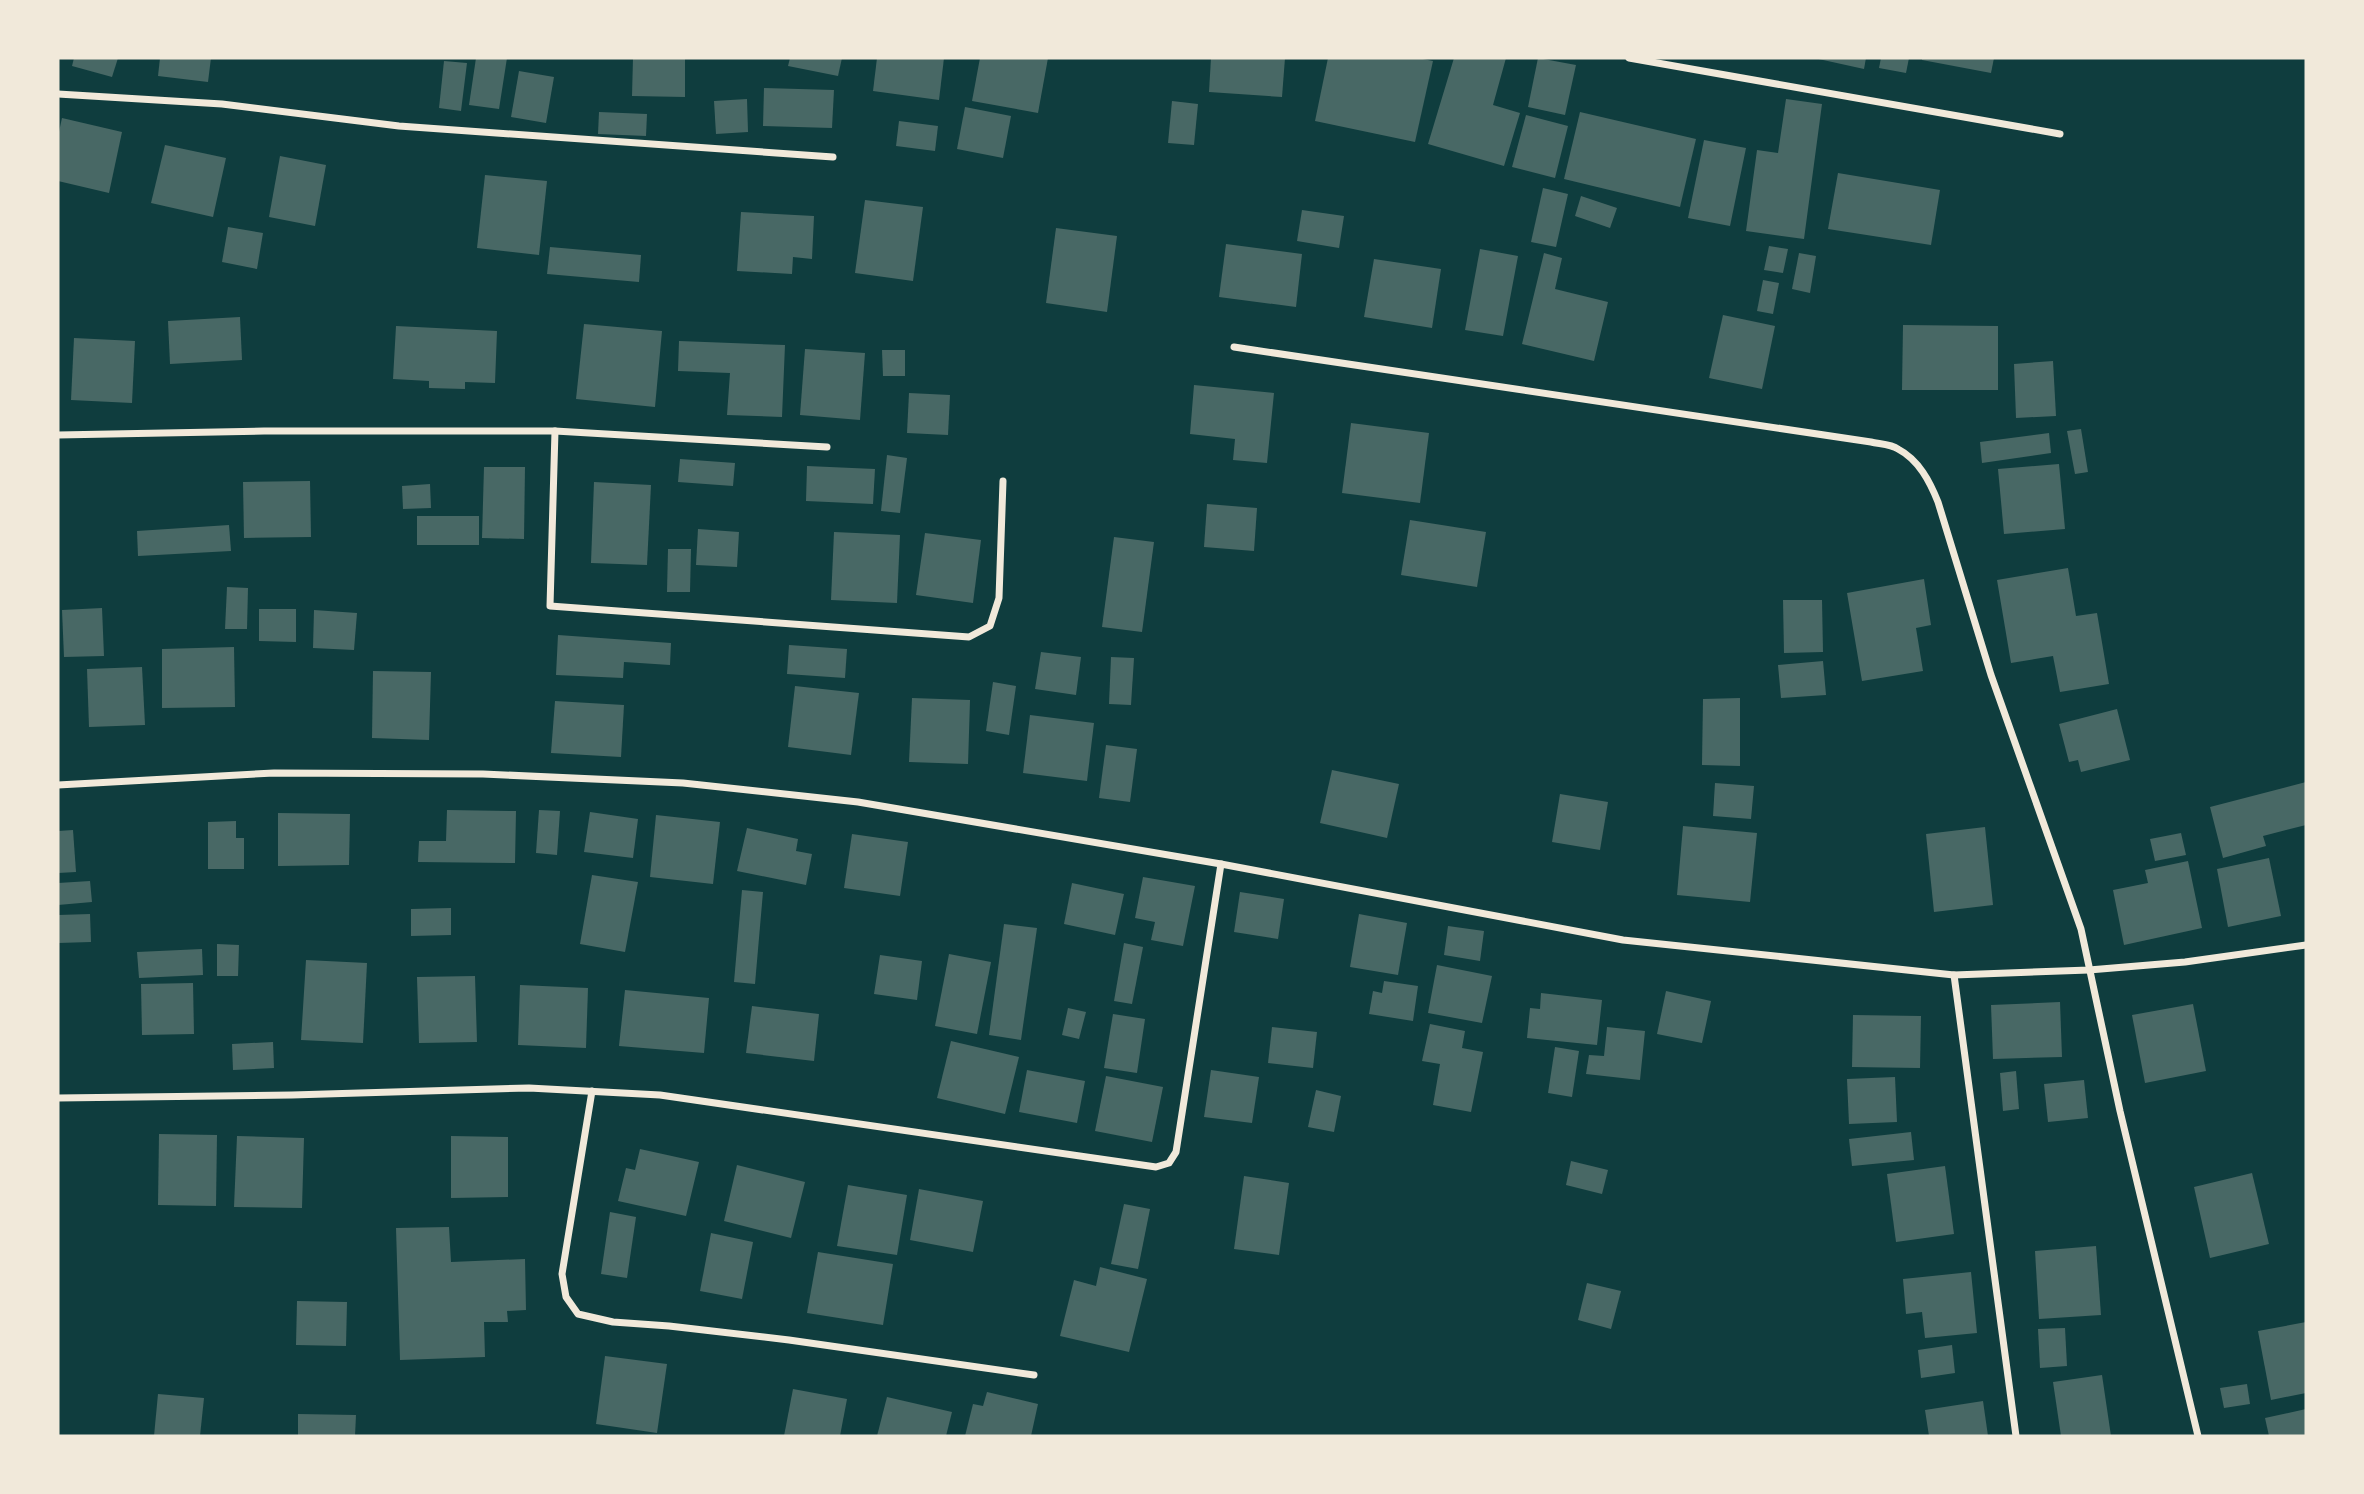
<svg xmlns="http://www.w3.org/2000/svg" width="2364" height="1494" viewBox="0 0 2364 1494" font-family="'IBM Plex Serif',serif">
<rect width="100%" height="100%" fill="#0f3d3e"/>
<g fill="#486865">
<polygon points="74,58 118,58 112,77 72,66"/>
<polygon points="160,58 211,58 208,82 158,76"/>
<polygon points="476,58 507,58 499,109 469,105"/>
<polygon points="633,58 685,58 685,97 632,96"/>
<polygon points="790,58 842,58 838,76 788,66"/>
<polygon points="877,58 944,58 939,100 873,91"/>
<polygon points="980,58 1048,58 1038,113 972,101"/>
<polygon points="1211,58 1285,58 1282,97 1209,92"/>
<polygon points="1328,58 1418,58 1433,61 1415,142 1315,121"/>
<polygon points="1454,58 1506,58 1493,105 1520,113 1504,166 1428,144"/>
<polygon points="1538,58 1576,65 1565,115 1528,107"/>
<polygon points="1814,58 1866,58 1864,69"/>
<polygon points="1881,58 1909,58 1906,73 1879,68"/>
<polygon points="1922,58 1994,58 1991,73 1922,60"/>
<polygon points="444,61 467,63 461,111 439,108"/>
<polygon points="519,71 554,77 546,123 511,117"/>
<polygon points="764,88 834,90 832,128 763,126"/>
<polygon points="747,99 748,132 716,134 714,101"/>
<polygon points="1786,99 1822,104 1804,239 1746,231 1757,150 1778,153"/>
<polygon points="1172,101 1198,104 1194,145 1168,143"/>
<polygon points="965,107 1011,116 1003,158 957,149"/>
<polygon points="599,112 647,114 646,136 598,134"/>
<polygon points="1580,112 1696,139 1680,207 1564,179"/>
<polygon points="1526,115 1568,126 1555,178 1512,167"/>
<polygon points="62,118 122,132 109,193 58,181 58,136"/>
<polygon points="899,121 938,126 935,151 896,146"/>
<polygon points="1704,140 1746,148 1730,226 1688,218"/>
<polygon points="165,145 226,158 213,217 151,203"/>
<polygon points="280,156 326,165 315,226 269,217"/>
<polygon points="1838,173 1940,190 1931,245 1828,229"/>
<polygon points="485,175 547,181 539,255 477,248"/>
<polygon points="1543,188 1568,194 1556,247 1531,242"/>
<polygon points="1581,196 1617,208 1610,228 1575,216"/>
<polygon points="865,200 923,207 913,281 855,273"/>
<polygon points="1302,210 1344,216 1339,248 1297,241"/>
<polygon points="741,212 814,216 812,259 793,257 792,274 737,271"/>
<polygon points="228,227 263,233 257,269 222,262"/>
<polygon points="1056,228 1117,236 1107,312 1046,303"/>
<polygon points="1226,244 1302,254 1296,307 1219,297"/>
<polygon points="1769,246 1788,249 1783,273 1764,270"/>
<polygon points="550,247 641,255 639,282 547,274"/>
<polygon points="1480,249 1518,256 1503,336 1465,330"/>
<polygon points="1544,253 1562,258 1555,289 1608,302 1594,361 1522,344"/>
<polygon points="1799,253 1816,256 1810,293 1792,289"/>
<polygon points="1374,259 1441,269 1432,328 1364,317"/>
<polygon points="1763,280 1779,283 1773,314 1757,311"/>
<polygon points="1723,315 1775,326 1762,389 1709,378"/>
<polygon points="240,317 242,360 170,364 168,321"/>
<polygon points="584,324 662,331 655,407 576,399"/>
<polygon points="1903,325 1998,326 1998,390 1902,390"/>
<polygon points="396,326 497,331 495,383 465,382 465,389 429,388 429,381 393,379"/>
<polygon points="74,338 135,341 132,403 71,400"/>
<polygon points="679,341 785,345 782,417 727,415 730,373 678,371"/>
<polygon points="805,349 865,353 860,420 800,415"/>
<polygon points="882,350 905,350 905,376 883,376"/>
<polygon points="2053,361 2056,416 2016,418 2014,364"/>
<polygon points="1194,385 1274,393 1267,463 1233,460 1235,439 1190,434"/>
<polygon points="909,393 950,395 948,435 907,433"/>
<polygon points="1351,423 1429,433 1420,503 1342,493"/>
<polygon points="2081,429 2088,472 2075,474 2067,431"/>
<polygon points="2049,433 2051,453 1982,463 1980,442"/>
<polygon points="887,455 907,458 900,513 881,511"/>
<polygon points="680,459 735,463 733,486 678,482"/>
<polygon points="2059,464 2065,529 2004,534 1998,469"/>
<polygon points="807,466 875,469 873,504 806,501"/>
<polygon points="484,467 525,467 524,539 482,538"/>
<polygon points="310,481 311,537 244,538 243,482"/>
<polygon points="594,482 651,485 647,565 591,563"/>
<polygon points="430,484 431,508 403,509 402,486"/>
<polygon points="1207,504 1257,508 1254,551 1204,547"/>
<rect x="417" y="516" width="62" height="29"/>
<polygon points="1410,520 1486,532 1477,587 1401,575"/>
<polygon points="229,525 231,551 138,556 137,531"/>
<polygon points="698,529 739,532 737,567 696,565"/>
<polygon points="834,532 900,535 897,603 831,600"/>
<polygon points="925,533 981,540 973,603 916,595"/>
<polygon points="1114,537 1154,542 1142,632 1102,627"/>
<polygon points="668,549 691,549 690,592 667,592"/>
<polygon points="2068,568 2076,616 2097,613 2109,684 2060,692 2053,656 2011,663 1997,580"/>
<polygon points="1924,579 1931,625 1916,628 1923,671 1862,681 1847,593"/>
<polygon points="227,587 248,588 247,629 225,629"/>
<polygon points="1783,600 1822,600 1823,652 1784,653"/>
<polygon points="102,608 104,656 64,657 62,610"/>
<polygon points="259,609 296,609 296,642 259,641"/>
<polygon points="314,610 357,613 354,650 313,648"/>
<polygon points="558,635 671,643 670,665 624,662 623,678 556,675"/>
<polygon points="789,645 847,649 845,678 787,674"/>
<polygon points="234,647 235,707 162,708 162,649"/>
<polygon points="1041,652 1081,657 1076,695 1035,689"/>
<polygon points="1111,657 1134,658 1131,705 1109,704"/>
<polygon points="1823,661 1826,695 1781,698 1778,665"/>
<polygon points="142,667 145,725 89,727 87,669"/>
<polygon points="373,671 431,672 429,740 372,738"/>
<polygon points="993,682 1016,686 1009,735 986,731"/>
<polygon points="795,686 859,693 851,755 788,747"/>
<polygon points="912,698 970,700 968,764 909,762"/>
<polygon points="1740,698 1740,766 1702,765 1703,699"/>
<polygon points="555,701 624,705 621,757 551,753"/>
<polygon points="2117,709 2130,760 2081,772 2078,760 2069,762 2059,724"/>
<polygon points="1030,715 1094,723 1087,781 1023,773"/>
<polygon points="1106,745 1137,749 1130,802 1099,798"/>
<polygon points="1332,770 1399,784 1387,838 1320,823"/>
<polygon points="2306,782 2306,825 2263,836 2266,846 2223,858 2210,807"/>
<polygon points="1715,783 1754,786 1751,819 1713,816"/>
<polygon points="1560,794 1608,802 1600,850 1552,842"/>
<polygon points="447,810 516,811 515,863 418,862 419,841 446,841"/>
<polygon points="539,810 560,811 557,855 536,853"/>
<polygon points="590,812 638,819 633,858 584,852"/>
<polygon points="278,813 350,814 349,865 278,866"/>
<polygon points="656,815 720,822 713,884 650,877"/>
<polygon points="236,821 236,838 244,838 244,869 208,869 208,822"/>
<polygon points="1683,826 1757,833 1750,902 1677,895"/>
<polygon points="1985,827 1993,905 1934,912 1926,834"/>
<polygon points="747,828 798,839 796,851 812,854 806,885 737,871"/>
<polygon points="73,830 76,872 58,873 58,831"/>
<polygon points="2181,833 2186,855 2155,861 2150,839"/>
<polygon points="852,834 908,842 900,896 844,888"/>
<polygon points="2269,858 2281,916 2228,927 2217,869"/>
<polygon points="2188,861 2202,928 2124,945 2113,890 2148,883 2145,870"/>
<polygon points="592,875 638,882 625,952 580,944"/>
<polygon points="1143,877 1195,886 1183,946 1151,940 1155,922 1135,918"/>
<polygon points="90,881 92,902 58,905 58,883"/>
<polygon points="1072,883 1124,894 1115,935 1064,924"/>
<polygon points="742,890 763,892 755,984 734,982"/>
<polygon points="1240,892 1284,899 1278,939 1234,932"/>
<polygon points="451,908 451,935 411,936 411,909"/>
<polygon points="90,914 91,942 58,943 58,915"/>
<polygon points="1359,914 1407,923 1398,975 1350,967"/>
<polygon points="1004,924 1037,928 1021,1040 989,1035"/>
<polygon points="1448,926 1484,931 1480,961 1444,955"/>
<polygon points="1124,943 1143,947 1132,1004 1114,1001"/>
<polygon points="217,944 239,945 238,976 217,976"/>
<polygon points="202,949 203,975 139,978 137,952"/>
<polygon points="949,954 991,962 977,1034 935,1026"/>
<polygon points="880,955 922,961 917,1000 874,994"/>
<polygon points="306,960 367,963 363,1043 301,1040"/>
<polygon points="1437,965 1492,976 1482,1023 1428,1013"/>
<polygon points="475,976 477,1042 419,1043 417,977"/>
<polygon points="1384,981 1418,986 1413,1021 1369,1014 1373,991 1382,993"/>
<polygon points="193,983 194,1034 142,1035 141,984"/>
<polygon points="520,985 588,988 586,1048 518,1045"/>
<polygon points="625,990 709,998 704,1053 619,1046"/>
<polygon points="1666,991 1711,1001 1702,1043 1657,1034"/>
<polygon points="1541,993 1602,1000 1597,1045 1527,1038 1530,1008 1540,1009"/>
<polygon points="2060,1002 2062,1057 1993,1059 1991,1005"/>
<polygon points="2193,1004 2206,1071 2145,1083 2132,1015"/>
<polygon points="752,1006 819,1014 814,1061 746,1053"/>
<polygon points="1068,1008 1086,1012 1079,1039 1062,1035"/>
<polygon points="1113,1014 1145,1019 1137,1073 1104,1068"/>
<polygon points="1853,1015 1921,1016 1920,1068 1852,1067"/>
<polygon points="1430,1024 1465,1031 1462,1048 1483,1052 1471,1112 1433,1105 1440,1064 1422,1061"/>
<polygon points="1272,1027 1317,1032 1313,1068 1268,1063"/>
<polygon points="1607,1027 1645,1031 1640,1080 1586,1074 1589,1055 1604,1056"/>
<polygon points="951,1041 1019,1057 1005,1114 937,1098"/>
<polygon points="273,1042 274,1068 233,1070 232,1044"/>
<polygon points="1555,1047 1579,1051 1572,1097 1548,1093"/>
<polygon points="1027,1070 1085,1081 1077,1123 1019,1112"/>
<polygon points="1211,1070 1259,1077 1252,1123 1204,1117"/>
<polygon points="2016,1071 2019,1109 2003,1111 2000,1073"/>
<polygon points="1106,1076 1163,1087 1152,1142 1095,1131"/>
<polygon points="1895,1077 1897,1122 1849,1124 1847,1079"/>
<polygon points="2084,1080 2088,1118 2048,1122 2044,1084"/>
<polygon points="1316,1090 1341,1096 1334,1132 1308,1127"/>
<polygon points="1911,1132 1914,1160 1852,1166 1849,1139"/>
<polygon points="159,1134 217,1135 216,1206 158,1205"/>
<polygon points="237,1136 304,1138 302,1208 234,1207"/>
<polygon points="451,1136 508,1137 508,1197 451,1198"/>
<polygon points="640,1149 699,1162 686,1216 618,1201 626,1168 635,1170"/>
<polygon points="1571,1161 1608,1170 1602,1194 1566,1185"/>
<polygon points="737,1165 805,1182 791,1238 724,1221"/>
<polygon points="1945,1166 1954,1234 1896,1242 1887,1174"/>
<polygon points="2252,1173 2269,1244 2210,1258 2194,1187"/>
<polygon points="1244,1176 1289,1183 1279,1255 1234,1249"/>
<polygon points="848,1185 907,1195 897,1255 837,1246"/>
<polygon points="919,1189 983,1201 973,1252 910,1240"/>
<polygon points="1124,1204 1150,1209 1138,1269 1111,1264"/>
<polygon points="610,1212 636,1217 627,1278 601,1274"/>
<polygon points="449,1227 451,1262 525,1259 526,1310 507,1311 508,1322 484,1322 485,1357 400,1360 396,1228"/>
<polygon points="711,1233 753,1242 742,1299 700,1291"/>
<polygon points="2096,1246 2101,1315 2039,1319 2035,1251"/>
<polygon points="818,1252 893,1264 883,1325 807,1313"/>
<polygon points="1100,1267 1147,1279 1129,1352 1060,1336 1074,1280 1096,1286"/>
<polygon points="1971,1272 1977,1333 1925,1338 1922,1312 1906,1314 1903,1279"/>
<polygon points="1587,1283 1621,1291 1611,1329 1578,1320"/>
<polygon points="297,1301 347,1302 346,1346 296,1345"/>
<polygon points="2306,1322 2306,1393 2271,1400 2258,1331"/>
<polygon points="2065,1328 2067,1366 2040,1368 2038,1329"/>
<polygon points="1952,1345 1955,1373 1921,1378 1918,1350"/>
<polygon points="605,1356 667,1364 657,1433 596,1424"/>
<polygon points="2102,1375 2111,1436 2061,1436 2053,1382"/>
<polygon points="2247,1384 2250,1404 2224,1408 2220,1388"/>
<polygon points="793,1389 847,1399 840,1436 784,1436"/>
<polygon points="987,1392 1038,1404 1031,1436 965,1436 973,1404 983,1406"/>
<polygon points="158,1394 204,1398 200,1436 154,1436"/>
<polygon points="887,1397 952,1412 946,1436 877,1436"/>
<polygon points="1983,1401 1988,1436 1929,1436 1925,1410"/>
<polygon points="2306,1409 2306,1436 2269,1436 2265,1418"/>
<polygon points="298,1414 356,1415 355,1436 298,1436"/>
</g>
<g fill="none" stroke-linecap="round" stroke-linejoin="round">
<g stroke="#f1e9da" stroke-width="7">
<polyline points="1629,58 2060,134"/>
<polyline points="58,94 222,104 399,126 833,157"/>
<path d="M1234,347l637,95c8,2 20,2 27,7 21,11 32,33 40,53l53,173 90,254 39,182 78,325"/>
<polyline points="555,431 550,606 969,637 990,626 999,598 1003,481"/>
<polyline points="58,435 264,431 555,431 827,447"/>
<polyline points="58,785 274,773 483,774 683,783 858,802 1221,864 1623,940 1954,975 2089,970 2185,962 2306,945"/>
<polyline points="1954,975 2016,1436"/>
<polyline points="592,1091 562,1274 566,1297 578,1314 613,1322 669,1326 789,1340 1034,1375"/>
<polyline points="58,1098 292,1095 529,1088 660,1095 1156,1167 1169,1163 1176,1152 1221,864"/>
</g>
</g>
<rect width="2364" height="1494" fill="none" stroke="#f1e9da" stroke-width="119"/>
</svg>
